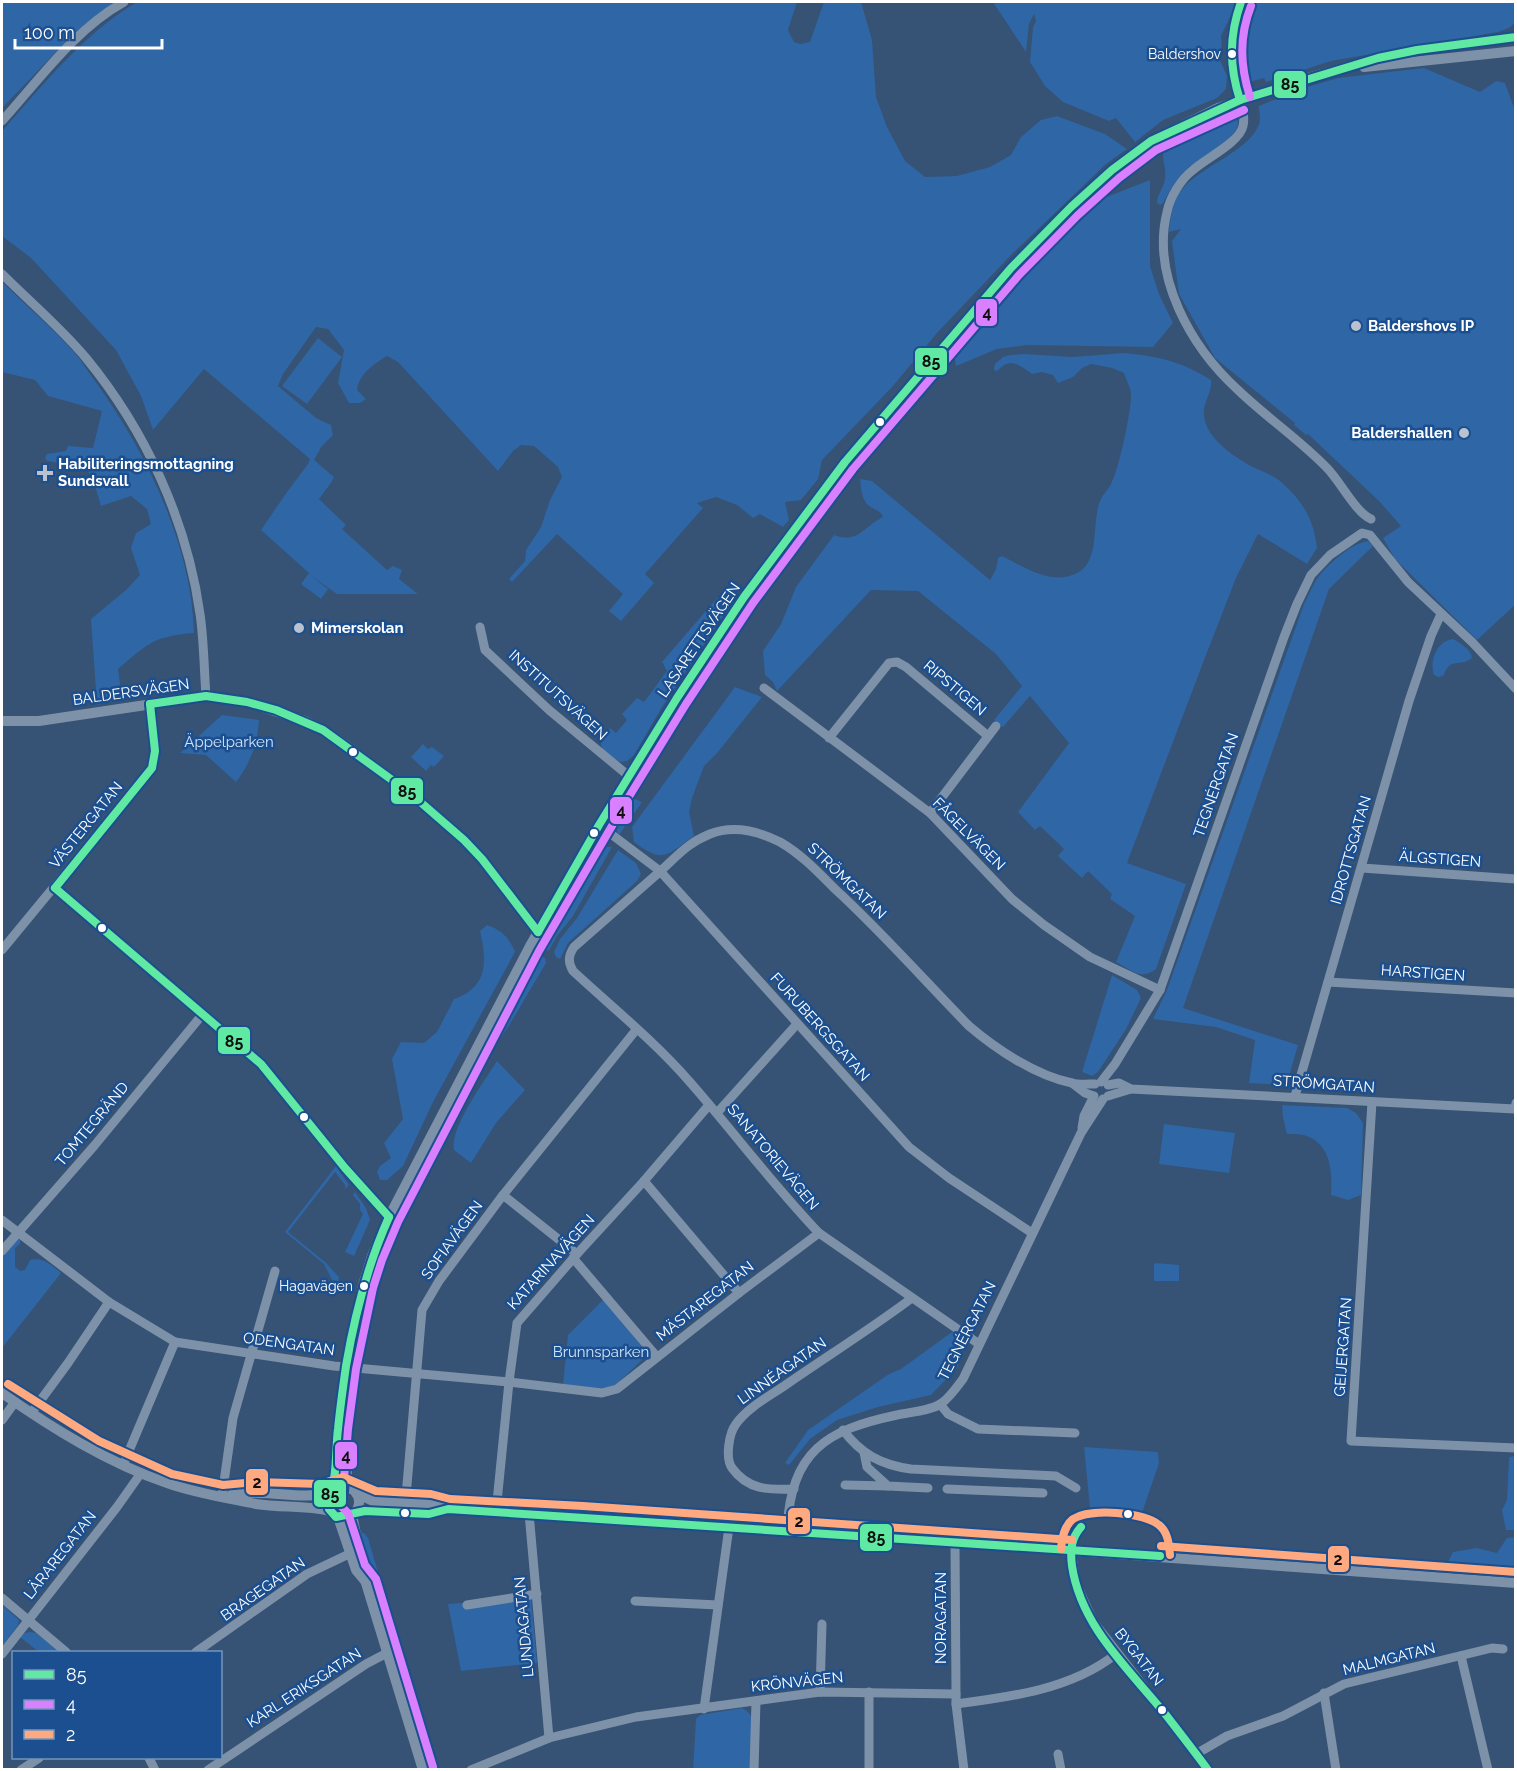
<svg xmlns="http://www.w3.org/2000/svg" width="1517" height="1771" viewBox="0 0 1517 1771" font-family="Raleway,sans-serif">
<rect width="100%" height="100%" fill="#365274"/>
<g fill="#2f66a5">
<polygon points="2,2 118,2 58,50 2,108"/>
<path d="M137,2h660l-9,28 6,12 6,2 10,-2 14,-40h37l11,38 4,57 11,30 18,34 20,16 32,-1 33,-9 21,-12 10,-18 20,-17 16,-4 48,18 22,15 -21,15 -95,91 -74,78 -44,53 -71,74 -4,19 -17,21 -16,2 4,18 -6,7 -23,-13 -7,4 -16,-13 -21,-8 -19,6 6,5 -58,66 9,9 -33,38 -12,-10 14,-17 -66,-60 -45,48 -3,-3 16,-18 1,-11 15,-23 9,-27 12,-23 -4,-10 -24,-21 -13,-1 -8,6 -15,20 -100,-109 -11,-6c-13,8 -28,18 -30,34l9,9 -6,4h-11l-11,-20 6,-33 -16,-21 -12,-2 -33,47 -5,12 38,32 15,7 2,10 -11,11 -8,14 20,17 -3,6 -12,16 27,26 -4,4 45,41 6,-4 9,4 -3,9 19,15h-81l-27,-19 18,14 -7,10 -20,-15 8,-11 -48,-43 26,-38 21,-28 2,-5 -106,-90 -51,61 -12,-34 -25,-46 -85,-92 -29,-22v-105c42,-47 81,-97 135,-129z"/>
<polygon points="993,2 1237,2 1221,36 1222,46 1219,58 1227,76 1226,89 1217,98 1163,120 1135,142 1116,118 1109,121 1063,102 1045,86 1030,62 1033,27 1036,21 1034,14 1029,24 1026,52"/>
<path d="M1247,2h268v21l-6,5 -11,4 -167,29 -65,21 -2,-4 -15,4c-8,-8 -11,-40 -10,-52 1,-10 5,-19 8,-28z"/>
<path d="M1424,68l56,24 16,-11 9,2 11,30v491l-39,36 -82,-81 -12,-21 18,-12 -21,-24 -72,-68 -2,1 -12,-10 1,-2 -80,-65 -36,-64 -7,-53 9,-12 -12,3c1,-13 3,-25 9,-37 17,-28 71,-42 81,-71 2,-5 0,-12 0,-18l41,-17 38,-11z"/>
<path d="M1229,115h7c1,3 2,7 2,10 -3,15 -39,33 -50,43 -11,10 -18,23 -25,35l-3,2 -3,-2c0,-9 7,-15 8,-24 2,-14 -5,-20 0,-34l32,-17z"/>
<polygon points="1150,180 1150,266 1159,294 1173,323 1153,347 1027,345 997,349 956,366 954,354 983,326 997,306 1079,219 1104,198"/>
<path d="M2,282c24,23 49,45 72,70 8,9 14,20 21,29 51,70 97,165 99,252 -40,3 -47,11 -76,36l4,30 -25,6 -6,-86 35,-29 14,-15 -9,-27 5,-15 15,-9 -4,-15 -16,-13 -30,10 -8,-27 -8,-12 -38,-6 -2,-3 2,-4 19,-3 2,-5 25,2 9,-37 -54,-15 -13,-16 -33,-8z"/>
<polygon points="318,338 342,357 307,404 282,386"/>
<path d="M1125,353c36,4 55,8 86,27 2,12 -9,23 -7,36 3,23 28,39 47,50 9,5 21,8 29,15 22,19 34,38 37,67l-10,16 -49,-30 -22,44 -30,77 -79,208 59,21 -30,85c-15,12 -25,1 -40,-7l19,-46 -25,-17 2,-5 -24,-23 -6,7 -24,-22 6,-7 -24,-23 -5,4 -17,-18 51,-69 -39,-47 -27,31 -9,-7 28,-34 -26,-32 -78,-63 -47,-1 -94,101 -4,-9 -8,-7 -2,-24 18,-27 15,-37 38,-52c24,9 29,-8 49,-18 -3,-8 -11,-7 -16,-13 -6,-7 -6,-17 -7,-25l12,2 118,99 6,-11 2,-11 4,-2c22,11 48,29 73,18 27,-11 15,-52 26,-75 2,-5 7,-9 10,-15 8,-16 20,-71 20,-89 0,-7 -5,-15 -7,-22l-12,-5 -21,-4 -9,4 -9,9 -15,6 -5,-8 -11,-3 -10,2c-14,-10 -22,-17 -35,-3l-3,-1 1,-6 8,-7 7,-2 15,-1 47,3z"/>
<path d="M1368,541l5,5 -44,43 -146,419 115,37 -11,38 -4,2 -34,-2 6,-43 -39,-13 -63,-8 14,-29 137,-386c4,-7 7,-15 11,-22 9,-15 36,-39 53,-41z"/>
<polygon points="717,598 733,598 735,602 723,616 662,707 634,755 627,761 620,762 603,751 601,744 602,739 610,728 616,733 627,720 622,714 637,698 644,702 667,671 662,662"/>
<path d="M1453,639c7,4 18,10 19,19 -12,10 -22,-2 -28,17l-5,2 -5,-2c-5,-15 3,-34 19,-36z"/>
<path d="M735,687l27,10 -44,55 -14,14 -12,32 -3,14 5,24c-29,20 -30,28 -60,6l-2,-15z"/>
<path d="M222,715l37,5c-1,23 -9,44 -23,62l-30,-27 -26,-2z"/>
<polygon points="423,744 428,749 432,747 444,756 434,767 431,765 426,771 411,757"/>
<path d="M628,796l14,6 -23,33c-10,-15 1,-26 9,-39z"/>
<polygon points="604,847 612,847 573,916 557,936 549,950 546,951 540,948 589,858 595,851"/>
<polygon points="618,850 636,863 641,874 637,881 568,943 560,959 556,957 554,952 560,939 577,918"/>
<path d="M487,925c15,5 22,13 28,27l-82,150 -30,64 -16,14h-7l-3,-8 3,-6 11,-8 -7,-15 19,-24 -11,-60 9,-17 23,1 13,-11 17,-33c34,-12 33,-37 26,-68z"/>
<polygon points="536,953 545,958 546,963 510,1024 493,1049 449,1137 446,1138 443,1136 455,1105"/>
<polygon points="1112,975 1137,990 1141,998 1126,1029 1098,1072 1092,1076 1082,1072"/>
<path d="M497,1061l28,29 -29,33 -25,40 -17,-13c-5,-21 31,-70 43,-89z"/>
<path d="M1282,1105l65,3 9,5 7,10 -2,72 -13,5 -17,-5c1,-22 1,-49 -24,-59 -6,-2 -14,-2 -20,-2l-4,-16z"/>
<polygon points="1164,1124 1235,1133 1229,1173 1159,1164"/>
<polygon points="336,1166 349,1185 345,1189 345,1185 335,1172 288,1232 325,1262 339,1277 338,1284 344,1287 346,1292 335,1286 324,1264 285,1232"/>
<polygon points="355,1192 366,1208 370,1220 354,1256 345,1252 363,1214 360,1210 360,1204 353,1195"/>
<path d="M17,1238l3,2v4l-5,4v19l5,4 5,-1 5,-10c13,-3 21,5 31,13l-59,75v-91z"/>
<polygon points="1156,1263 1179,1265 1179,1281 1154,1281 1154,1264"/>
<polygon points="604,1299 642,1347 646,1356 617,1384 602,1390 563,1384 568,1335"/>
<path d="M952,1332c10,8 6,23 6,35l-27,28 -53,12 -41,13 -27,19 -21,26 -4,-2 23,-33 81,-56 12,-5z"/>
<polygon points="1084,1447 1158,1452 1159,1463 1142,1513 1090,1508"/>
<polygon points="1515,1456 1515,1530 1506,1530 1502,1510 1507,1500 1509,1457"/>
<polygon points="358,1532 364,1533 368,1538 382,1586 376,1586 372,1580"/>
<polygon points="1515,1537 1515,1574 1448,1570 1446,1566 1453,1552 1477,1548 1497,1553 1507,1538"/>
<polygon points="527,1598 531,1600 537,1663 461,1671 448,1604"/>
<polygon points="2,1605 19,1620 18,1625 2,1647"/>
<polygon points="30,1632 36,1633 59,1652 39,1652 20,1637 25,1633"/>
<polygon points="405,1662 432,1759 428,1762 399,1667"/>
<polygon points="742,1708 747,1711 752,1717 751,1769 693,1770 696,1719 700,1715"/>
</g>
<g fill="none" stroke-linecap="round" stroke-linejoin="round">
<g stroke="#7d92a8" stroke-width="9">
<path d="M1241,2c-11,27 -14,55 -5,84 3,12 10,27 7,40 -3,16 -38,33 -50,44 -12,9 -23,27 -26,42 -16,65 24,135 71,178 28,27 62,50 89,78 13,13 29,45 44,51"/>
<path d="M2,121c37,-41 73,-92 122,-119"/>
<path d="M2,274c28,28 59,54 84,84 60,73 101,163 114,256 4,27 4,55 6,82"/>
<polyline points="480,627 485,650 549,710 630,777"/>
<polyline points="764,688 930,813 1012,899 1044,925 1090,957 1160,990"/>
<polyline points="829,738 889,663 897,662 906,667 988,736"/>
<polyline points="930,813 996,726"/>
<polyline points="599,825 660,871 909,1147 949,1178 1032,1233"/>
<polyline points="1362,868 1516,879"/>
<polyline points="55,888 261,1064 345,1168 389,1217"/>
<polyline points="2,950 152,768 155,751 150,704"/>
<polyline points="1328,982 1516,993"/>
<polyline points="1101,1082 1115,1064 1160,990 1284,637 1297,604 1311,575 1330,555 1362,533 1370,535 1408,582 1472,642 1516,689"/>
<polyline points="1072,1083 1085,1093 1094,1096 1084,1116 1082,1128"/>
<polyline points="1108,1085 1119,1083 1131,1089 1515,1109 1516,1103"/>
<polyline points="1108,1096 1131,1089"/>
<polyline points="1295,1096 1409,701 1431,636 1441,614"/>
<polyline points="1372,1102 1351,1441 1516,1448"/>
<polyline points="717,1113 797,1024"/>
<polyline points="644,1181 739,1293"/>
<polyline points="503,1195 577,1254"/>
<polyline points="2,1220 109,1302 175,1342 334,1366 509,1382 602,1393 617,1389 739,1293 819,1233"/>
<polyline points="2,1251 94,1146 202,1015"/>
<polyline points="573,1258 657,1357"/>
<path d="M979,1344l-160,-111c-46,-48 -86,-102 -130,-152 -35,-40 -77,-74 -116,-110 -5,-9 -5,-15 1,-24 27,-24 55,-48 82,-72 19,-16 29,-31 54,-41 23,-9 48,-3 70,8 21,12 38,30 55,47 47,43 89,91 134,137 27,23 67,50 103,57 7,2 16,1 23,1"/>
<polyline points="940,1404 948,1414 978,1429 1075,1433"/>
<polyline points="32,1412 68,1363 109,1302"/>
<polyline points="2,1420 15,1402"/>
<path d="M843,1430c18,24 38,35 68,39l145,7 20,12"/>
<polyline points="864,1452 867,1467 888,1486 928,1488"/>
<polyline points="123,1465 175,1342"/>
<polyline points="845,1485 888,1486"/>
<path d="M794,1489c-26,1 -46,1 -62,-21 -7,-10 -3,-35 4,-44 12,-17 34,-28 51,-40 42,-29 85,-56 125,-86"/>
<polyline points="947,1489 1043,1493"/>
<polyline points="222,1496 233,1418 275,1271"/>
<polyline points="405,1508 422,1310 439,1281 503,1195 636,1030"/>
<polyline points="496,1512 509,1382 517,1323 577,1254 644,1181 709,1105"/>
<polyline points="529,1513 549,1738"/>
<path d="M787,1530c4,-79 39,-100 110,-115 13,-3 34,-4 45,-12 8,-6 15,-16 21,-24l118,-246 22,-34"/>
<polyline points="955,1542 956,1694"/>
<polyline points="2,1598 66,1652"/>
<polyline points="635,1601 718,1605"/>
<polyline points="467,1605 537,1594"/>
<polyline points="196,1652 307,1574 349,1554"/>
<polyline points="2,1654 117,1507 141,1473"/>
<polyline points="1461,1656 1488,1770"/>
<polyline points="820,1692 822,1624"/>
<polyline points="1324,1693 1336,1770"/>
<polyline points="956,1704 964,1770"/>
<polyline points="704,1709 729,1527"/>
<polyline points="1058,1754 1061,1770"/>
<polyline points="1196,1754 1227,1736 1283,1716 1344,1684 1492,1648 1503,1649"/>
<polyline points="149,1758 155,1770"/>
<polyline points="21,1770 39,1758"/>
<polyline points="208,1770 366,1664 387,1653"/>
<path d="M471,1770l78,-32 87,-21 184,-25 136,2v10c55,-7 116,-15 160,-50"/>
<polyline points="754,1770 756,1701"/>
<polyline points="869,1770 869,1692"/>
</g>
<g stroke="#7d92a8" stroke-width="10">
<polyline points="1364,67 1516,51"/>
<polyline points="2,721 39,721 206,696 247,702 305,721 323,730 348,747 410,793 464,840 482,859 538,932"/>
<path d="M2,1393c50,35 106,70 165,90 28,10 60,15 89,21 25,4 49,1 74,7"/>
<polyline points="343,1415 347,1476 351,1489"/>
<circle cx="343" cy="1502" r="16"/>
<polyline points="333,1490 338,1428 342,1405 346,1367 363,1285 372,1256 389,1217 530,946 599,825 640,761 677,698 744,597 845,462 1011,268 1071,207 1112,170 1151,141 1218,108 1304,79 1378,58 1417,50 1516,37"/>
<polyline points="356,1493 373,1501 429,1504 448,1509 787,1530 1516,1583"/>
<path d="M231,1495c9,-1 19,-3 29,-2 23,0 49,7 72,-2"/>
<polyline points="355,1512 365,1511 429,1514 444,1510"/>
<polyline points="352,1515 366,1583 423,1770"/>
<polyline points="338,1517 356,1570 366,1582"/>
<polyline points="1071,1550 1075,1582 1093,1622 1208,1770"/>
</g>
<g stroke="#1b4f8f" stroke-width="12">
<g id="bus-1">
<path d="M1240,100c-11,-34 -11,-64 1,-98"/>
<polyline points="150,704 206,696 247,702 276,710 323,730 410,793 464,840 482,859 538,932"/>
<polyline points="55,888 261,1064 345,1168 389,1217"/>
<polyline points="55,888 152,768 155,751 150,704"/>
<polyline points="538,932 599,825 677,698 744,597 845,462 1011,268 1071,207 1112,170 1151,141 1240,100 1378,58 1417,50 1516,37"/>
<path d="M389,1217c-22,49 -34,96 -43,149 -3,21 -6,43 -8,63 -3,24 0,51 -11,72l2,8 7,8 29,-6 64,3 19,-5 712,47"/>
<path d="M1081,1527c-10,11 -11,24 -9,39 9,61 57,103 94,149 14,18 28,36 42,55"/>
</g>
</g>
<g stroke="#1b4f8f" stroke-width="12">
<g id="bus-2">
<path d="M1250,97c-10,-32 -11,-60 1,-91"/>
<polyline points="433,1767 376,1579 365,1565 348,1513 338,1503 343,1492 348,1429 356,1369 373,1288 382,1260 398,1222 539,951 630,795 686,704 753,603 853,469 1019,275 1078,215 1119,178 1156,150 1244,110"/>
</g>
</g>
<g stroke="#1b4f8f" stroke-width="12">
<g id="bus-3">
<polyline points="8,1384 99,1441 172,1474 223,1485 257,1482 320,1484 343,1477 376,1491 431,1494 450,1499 583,1506 1072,1540"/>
<polyline points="1161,1546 1516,1572"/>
<path d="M1061,1549c1,-11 3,-23 12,-30 17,-11 71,-7 86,6 9,7 10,19 11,30"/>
</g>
</g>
<use href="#bus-1" stroke="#60e9a3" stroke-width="8"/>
<use href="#bus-2" stroke="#d880ff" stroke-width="8"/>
<use href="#bus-3" stroke="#ffa980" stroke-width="8"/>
</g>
<g fill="#fff" stroke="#1b4f8f" stroke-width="2">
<circle cx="1232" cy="54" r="5"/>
<circle cx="880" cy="422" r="5"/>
<circle cx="353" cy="752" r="5"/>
<circle cx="594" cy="833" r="5"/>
<circle cx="102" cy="928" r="5"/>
<circle cx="304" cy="1117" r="5"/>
<circle cx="364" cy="1286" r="5"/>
<circle cx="405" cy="1513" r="5"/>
<circle cx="1128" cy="1514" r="5"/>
<circle cx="1162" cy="1710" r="5"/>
</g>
<g fill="#b9c2ce" stroke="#1b4f8f" stroke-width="2">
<circle cx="1356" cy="326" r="6"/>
<circle cx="1464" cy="433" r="6"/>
<path d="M42 464h6v6h6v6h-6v6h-6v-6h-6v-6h6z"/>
<circle cx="299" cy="628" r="6"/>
</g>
<g text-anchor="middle" stroke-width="5" stroke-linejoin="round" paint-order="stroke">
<g font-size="14" fill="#fff" stroke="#1b4f8f" text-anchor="end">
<text x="1221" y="59">Baldershov</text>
<text x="353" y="1291">Hagavägen</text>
</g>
<g font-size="15" font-weight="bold" fill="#fff" stroke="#1b4f8f" text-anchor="start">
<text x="1368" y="331">Baldershovs IP</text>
<text x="1452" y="438" text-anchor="end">Baldershallen</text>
<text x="58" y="469">Habiliteringsmottagning<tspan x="58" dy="17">Sundsvall</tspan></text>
<text x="311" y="633">Mimerskolan</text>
</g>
<g font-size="15" fill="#fff" stroke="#1b4f8f">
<text transform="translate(699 640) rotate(-56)" y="5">LASARETTSVÄGEN</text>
<text transform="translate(955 688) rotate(40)" y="5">RIPSTIGEN</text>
<text transform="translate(131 692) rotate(-8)" y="5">BALDERSVÄGEN</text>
<text transform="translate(558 695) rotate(42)" y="5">INSTITUTSVÄGEN</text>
<text transform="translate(1216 785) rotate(-71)" y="5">TEGNÉRGATAN</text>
<text transform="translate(86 825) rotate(-51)" y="5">VÄSTERGATAN</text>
<text transform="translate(969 834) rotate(45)" y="5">FÅGELVÄGEN</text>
<text transform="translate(1351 850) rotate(-74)" y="5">IDROTTSGATAN</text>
<text transform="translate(1440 859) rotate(4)" y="5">ÄLGSTIGEN</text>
<text transform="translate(847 881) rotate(44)" y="5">STRÖMGATAN</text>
<text transform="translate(1423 973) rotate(4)" y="5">HARSTIGEN</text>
<text transform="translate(820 1027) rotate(48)" y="5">FURUBERGSGATAN</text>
<text transform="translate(1324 1084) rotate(4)" y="5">STRÖMGATAN</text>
<text transform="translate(92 1124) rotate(-50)" y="5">TOMTEGRÄND</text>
<text transform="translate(773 1157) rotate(50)" y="5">SANATORIEVÄGEN</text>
<text transform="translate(452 1240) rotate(-54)" y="5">SOFIAVÄGEN</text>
<text transform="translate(551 1262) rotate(-48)" y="5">KATARINAVÄGEN</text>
<text transform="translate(705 1301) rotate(-38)" y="5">MÄSTAREGATAN</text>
<text transform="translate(967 1331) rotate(-63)" y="5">TEGNÉRGATAN</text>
<text transform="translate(289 1344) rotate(8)" y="5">ODENGATAN</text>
<text transform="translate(1343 1347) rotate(-86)" y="5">GEIJERGATAN</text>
<text transform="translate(782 1371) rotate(-35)" y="5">LINNÉAGATAN</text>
<text transform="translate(60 1555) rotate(-52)" y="5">LÄRAREGATAN</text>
<text transform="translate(263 1589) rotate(-35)" y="5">BRAGEGATAN</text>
<text transform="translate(941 1618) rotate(-90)" y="5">NORAGATAN</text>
<text transform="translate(524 1627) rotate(-95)" y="5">LUNDAGATAN</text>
<text transform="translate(1139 1657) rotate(52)" y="5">BYGATAN</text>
<text transform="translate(1389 1659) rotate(-14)" y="5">MALMGATAN</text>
<text transform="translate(797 1682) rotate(-6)" y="5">KRÖNVÄGEN</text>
<text transform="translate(304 1688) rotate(-33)" y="5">KARL ERIKSGATAN</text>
</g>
<g font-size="15" fill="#cfe3fa" stroke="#1b4f8f">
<text x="229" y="747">Äppelparken</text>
<text x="601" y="1357">Brunnsparken</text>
</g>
</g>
<g stroke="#1b4f8f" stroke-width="2">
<rect x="1273" y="70" width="34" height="29" rx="6" fill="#60e9a3"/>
<rect x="975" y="298" width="23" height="29" rx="6" fill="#d880ff"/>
<rect x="914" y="347" width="34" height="29" rx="6" fill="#60e9a3"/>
<rect x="390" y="777" width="34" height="28" rx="6" fill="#60e9a3"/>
<rect x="609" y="796" width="24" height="29" rx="6" fill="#d880ff"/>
<rect x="217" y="1026" width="34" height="29" rx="6" fill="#60e9a3"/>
<rect x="334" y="1441" width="24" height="29" rx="6" fill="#d880ff"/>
<rect x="245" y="1468" width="24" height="28" rx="6" fill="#ffa980"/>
<rect x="313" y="1479" width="34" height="29" rx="6" fill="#60e9a3"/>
<rect x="787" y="1507" width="24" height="28" rx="6" fill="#ffa980"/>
<rect x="859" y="1523" width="34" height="29" rx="6" fill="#60e9a3"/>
<rect x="1327" y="1545" width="23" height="28" rx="6" fill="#ffa980"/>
</g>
<g font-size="16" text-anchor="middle" font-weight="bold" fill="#111">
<text x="1290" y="90">85</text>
<text x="987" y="318">4</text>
<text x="931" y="367">85</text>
<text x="407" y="797">85</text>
<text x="621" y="816">4</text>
<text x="234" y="1047">85</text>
<text x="346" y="1461">4</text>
<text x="257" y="1488">2</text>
<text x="330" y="1500">85</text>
<text x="799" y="1527">2</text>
<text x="876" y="1543">85</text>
<text x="1338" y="1565">2</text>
</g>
<rect width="1517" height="1771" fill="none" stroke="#ffffff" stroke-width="6"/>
<rect x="12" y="1651" width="210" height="108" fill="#1b4f8f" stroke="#7695bc" stroke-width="1.5"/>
<rect x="24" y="1670" width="30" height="9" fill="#60e9a3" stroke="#7695bc" stroke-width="1.5"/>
<text x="66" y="1681" font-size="18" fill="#ffffff">85</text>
<rect x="24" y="1700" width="30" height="9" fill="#d880ff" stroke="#7695bc" stroke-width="1.5"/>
<text x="66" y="1711" font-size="18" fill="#ffffff">4</text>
<rect x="24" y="1730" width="30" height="9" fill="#ffa980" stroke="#7695bc" stroke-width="1.5"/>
<text x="66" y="1741" font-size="18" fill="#ffffff">2</text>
<path d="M15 39v9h147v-9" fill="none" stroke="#ffffff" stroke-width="3"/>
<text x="24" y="39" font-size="18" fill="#ffffff" stroke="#1b4f8f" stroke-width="4.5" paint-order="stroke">100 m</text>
</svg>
